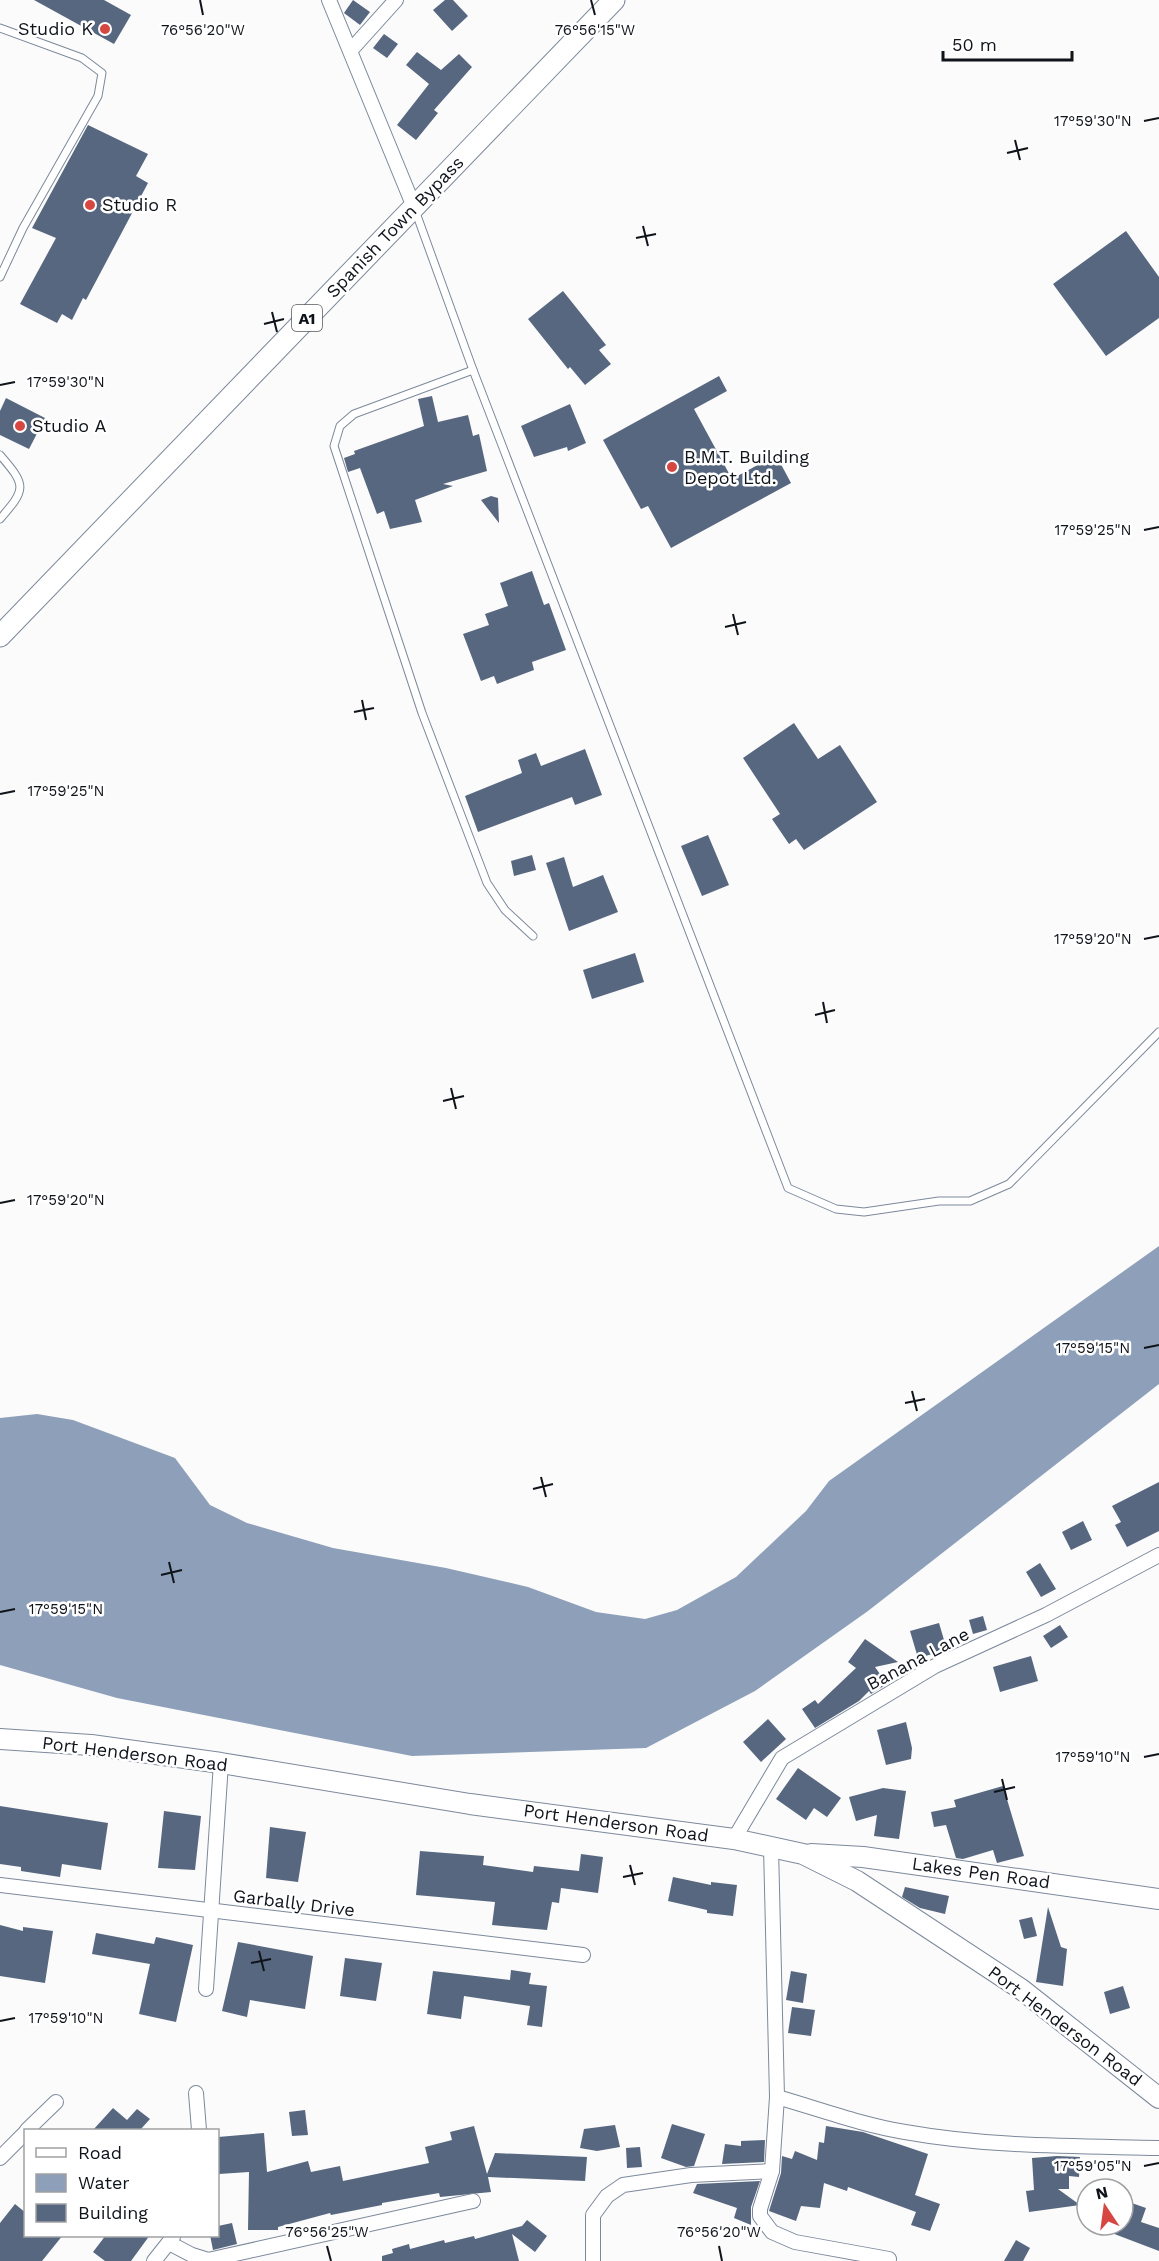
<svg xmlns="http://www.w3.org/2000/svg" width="1159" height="2261" viewBox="0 0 1159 2261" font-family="'Work Sans',sans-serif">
<rect width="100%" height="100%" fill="#fbfbfb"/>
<polygon fill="#8ea0b9" points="1159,1246 1159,1384 868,1611 755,1691 646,1748 412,1756 117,1698 0,1665 0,1418 37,1414 73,1420 175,1458 210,1505 247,1523 333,1548 446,1568 528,1587 596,1612 645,1619 677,1610 736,1577 806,1511 829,1481"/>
<g fill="#57677f">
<polygon points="34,0 104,0 131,15 114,44"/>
<polygon points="353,0 370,12 360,25 344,13"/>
<polygon points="445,0 453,0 468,16 452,31 433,10"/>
<polygon points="384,34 398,44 387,58 373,48"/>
<polygon points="417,52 441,70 459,54 472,67 434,110 438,113 416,140 397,125 429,84 406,65"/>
<polygon points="88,125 148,154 136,176 148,183 86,300 83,298 72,320 62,314 57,323 20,304 56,238 32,228"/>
<polygon points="1126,231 1159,277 1159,318 1106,356 1053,284"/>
<polygon points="563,291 606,345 599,350 611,364 585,385 570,367 568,369 528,319"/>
<polygon points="719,376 727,391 694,409 732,479 776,455 791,483 671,548 648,506 641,509 603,440"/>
<polygon points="432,396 438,422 468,415 473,436 479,434 487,471 443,484 453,486 415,500 422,522 390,529 384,511 377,514 360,468 348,472 344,458 355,454 354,451 424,426 418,399"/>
<polygon points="6,398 45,418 29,449 0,435 0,411"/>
<polygon points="570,404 586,443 568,451 567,447 534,457 521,426"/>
<polygon points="491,496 498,498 499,523 481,500"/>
<polygon points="532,571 544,605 549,603 566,650 532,662 534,670 497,684 494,676 481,681 463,634 489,625 485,614 508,606 500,583"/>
<polygon points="794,723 818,759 840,745 877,802 804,850 796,839 789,844 772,819 780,814 743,758"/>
<polygon points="585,749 602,795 575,805 572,797 478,832 465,796 522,773 518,760 536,753 541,766"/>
<polygon points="708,835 729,885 702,896 681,846"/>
<polygon points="532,855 536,870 514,876 511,861"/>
<polygon points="564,857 573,887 603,875 618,912 569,931 546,863"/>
<polygon points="635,953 644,982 592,999 583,970"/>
<polygon points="1159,1482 1159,1531 1127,1547 1115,1525 1121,1522 1112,1506"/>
<polygon points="1083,1521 1092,1540 1071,1550 1062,1532"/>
<polygon points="1040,1563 1056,1589 1041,1597 1026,1572"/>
<polygon points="983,1616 987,1630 973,1634 969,1620"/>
<polygon points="939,1623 947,1650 918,1658 910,1631"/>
<polygon points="1060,1625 1068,1637 1051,1648 1043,1636"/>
<polygon points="865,1639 898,1662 875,1667 887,1684 871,1694 869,1691 859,1701 815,1728 802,1709 815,1700 818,1704 856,1668 848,1662"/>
<polygon points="1031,1656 1038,1681 1000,1692 993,1667"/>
<polygon points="768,1719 786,1739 761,1762 743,1742"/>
<polygon points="906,1722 912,1748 911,1759 886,1765 877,1730"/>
<polygon points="798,1768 841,1798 827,1817 814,1808 806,1820 776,1799"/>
<polygon points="1003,1786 1024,1856 997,1863 993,1850 963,1859 956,1858 946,1825 934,1827 931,1812 956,1807 954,1800"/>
<polygon points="883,1788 906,1791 899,1839 874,1836 877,1815 856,1821 849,1797"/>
<polygon points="0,1806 108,1823 101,1870 62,1864 60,1877 21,1871 21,1867 0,1864"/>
<polygon points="164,1811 201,1816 195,1870 158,1868"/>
<polygon points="270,1827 306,1832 298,1882 266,1878"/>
<polygon points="420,1851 484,1856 483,1865 533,1872 534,1866 579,1871 581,1854 603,1857 598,1893 561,1888 559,1903 552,1902 547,1930 492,1925 495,1902 416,1895"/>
<polygon points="673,1877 711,1885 711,1882 737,1885 733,1916 707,1913 707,1910 668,1901"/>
<polygon points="905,1887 949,1896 945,1914 920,1908 902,1897"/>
<polygon points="1048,1907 1061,1947 1067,1949 1063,1986 1036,1982"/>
<polygon points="1032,1917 1037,1936 1024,1939 1019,1920"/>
<polygon points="0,1925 23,1931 23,1927 53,1931 45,1983 0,1976"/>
<polygon points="96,1933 154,1944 156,1937 193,1945 176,2022 139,2014 150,1964 92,1954"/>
<polygon points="238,1942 313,1956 305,2009 250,2000 247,2017 222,2011"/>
<polygon points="345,1958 382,1963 376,2001 340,1996"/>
<polygon points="511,1970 531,1973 529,1984 547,1986 542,2027 527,2025 530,2006 464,1996 461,2019 427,2014 433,1971 510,1980"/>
<polygon points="791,1971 807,1974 803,2003 786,2000"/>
<polygon points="1123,1986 1130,2008 1110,2014 1104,1992"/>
<polygon points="792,2007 815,2010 811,2036 788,2033"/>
<polygon points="113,2108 127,2120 137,2109 150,2119 140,2130 93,2130"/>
<polygon points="305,2110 308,2135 292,2136 289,2112"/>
<polygon points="672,2124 705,2134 694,2166 686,2167 661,2158"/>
<polygon points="615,2125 620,2147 597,2151 580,2148 584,2129"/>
<polygon points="474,2126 487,2174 495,2153 587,2157 585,2181 488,2177 491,2192 440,2197 439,2193 382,2203 382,2205 331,2215 330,2213 278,2227 278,2230 248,2230 249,2172 219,2174 218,2137 264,2133 267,2172 308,2161 311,2172 340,2166 343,2181 429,2163 425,2147 452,2140 450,2132"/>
<polygon points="826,2126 863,2132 928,2154 915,2195 940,2204 930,2231 911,2225 916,2212 848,2187 847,2191 824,2183 820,2208 801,2206 796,2221 769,2211 781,2173 782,2156 792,2159 795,2151 817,2160 819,2142 824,2143"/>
<polygon points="765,2140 764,2162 722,2164 725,2144 741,2146 741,2141"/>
<polygon points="640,2147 642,2167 627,2168 626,2148"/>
<polygon points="1057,2156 1080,2157 1079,2177 1069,2176 1069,2189 1058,2189 1080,2205 1029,2212 1026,2191 1034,2190 1032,2158"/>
<polygon points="760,2181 751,2207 751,2225 734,2218 737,2208 693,2193 697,2184"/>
<polygon points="1123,2200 1146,2208 1141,2222 1159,2228 1159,2251 1096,2227 1123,2225"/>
<polygon points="15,2204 26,2213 26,2235 63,2235 42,2261 0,2261 0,2223"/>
<polygon points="527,2220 547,2236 535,2252 512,2234 519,2261 382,2261 382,2256 393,2253 392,2249 409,2244 410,2249 444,2240 445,2243 474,2236 475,2239 522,2226"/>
<polygon points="232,2223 237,2244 213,2250 210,2235 218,2235 218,2226"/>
<polygon points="106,2235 150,2235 131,2261 105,2261 93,2252"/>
<polygon points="1016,2240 1030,2248 1023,2261 1004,2261"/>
</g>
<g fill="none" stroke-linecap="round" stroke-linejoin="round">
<g stroke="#7c899b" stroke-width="9">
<g id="lane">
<polyline points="0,28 82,58 102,73 98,96 23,228 0,277"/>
<polyline points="415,210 473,370 788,1188 836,1209 864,1212 939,1201 970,1201 1009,1184 1159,1032"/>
<polyline points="473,370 354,414 340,426 334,446 422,713 487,883 505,910 533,936"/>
<path d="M0,455c27,31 26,34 0,64"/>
</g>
</g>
<g stroke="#7c899b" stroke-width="16">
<g id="street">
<polyline points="329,0 414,207"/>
<polyline points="351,50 396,0"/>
<polyline points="734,1839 782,1758 935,1666 1046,1615 1159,1555"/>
<polyline points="771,1847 777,2097 772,2171 760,2209 760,2216 772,2232 795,2242 889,2259"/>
<polyline points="0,1885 583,1955"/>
<polyline points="206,1989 221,1763"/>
<polyline points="196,2093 199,2130"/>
<path d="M777,2097c42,12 85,28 128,35 84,15 169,14 254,16"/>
<polyline points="27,2130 56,2102"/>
<polyline points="0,2158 26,2132"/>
<polyline points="169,2243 192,2255 208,2260 473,2201"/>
<polyline points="154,2261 173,2237"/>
<polyline points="593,2261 593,2215 607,2196 623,2185 691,2175 772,2171"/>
</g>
</g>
<g stroke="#7c899b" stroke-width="22">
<g id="secondary">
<polyline points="0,1739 91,1745 221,1763 470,1804 734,1839 803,1854 857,1881 1021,1989 1159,2098"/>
<polyline points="811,1854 863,1857 1159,1899"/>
</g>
</g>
<g stroke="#7c899b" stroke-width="23">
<polyline id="primary" points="0,636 614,0"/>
</g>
<use href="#lane" stroke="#fff" stroke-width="7"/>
<use href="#street" stroke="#fff" stroke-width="14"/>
<use href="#secondary" stroke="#fff" stroke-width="20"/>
<use href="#primary" stroke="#fff" stroke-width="21"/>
</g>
<path fill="none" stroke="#0f131a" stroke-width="2" d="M200,0l3,15M591,0l4,15M1144,121l15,-3M1015,140l5,20M1007,153l21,-5M643,226l5,20M636,238l20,-4M272,312l5,20M264,324l20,-5M0,385l15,-3M1144,530l15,-3M733,614l5,21M725,627l21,-5M362,700l4,20M354,712l20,-4M0,794l15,-3M1144,939l15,-3M823,1002l4,21M815,1015l20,-5M451,1088l5,21M443,1101l21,-5M0,1203l15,-3M1144,1348l15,-3M912,1391l5,20M905,1403l20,-4M541,1477l5,20M533,1489l20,-5M169,1562l5,21M161,1575l21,-5M0,1612l15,-3M1144,1757l15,-3M1002,1779l5,21M994,1792l21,-5M630,1865l5,20M623,1877l20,-4M259,1951l5,20M251,1963l20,-4M0,2021l15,-3M1144,2166l15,-3M327,2246l4,15M719,2246l3,15"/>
<g fill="#d64742" stroke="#fff" stroke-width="2">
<circle cx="105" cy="29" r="6"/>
<circle cx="90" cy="205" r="6"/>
<circle cx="20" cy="426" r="6"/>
<circle cx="672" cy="467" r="6"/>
</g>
<g text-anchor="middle" stroke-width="5" stroke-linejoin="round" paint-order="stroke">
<rect fill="#fff" stroke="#575a5f" stroke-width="1.5" x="292" y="305" width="30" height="26" rx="4.5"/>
<g font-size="16" font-weight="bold" fill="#0f131a">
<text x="307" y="324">A1</text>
</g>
<g font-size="18" fill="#0f131a" stroke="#fff" text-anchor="start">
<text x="93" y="35" text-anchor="end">Studio K</text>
<text x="102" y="211">Studio R</text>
<text x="32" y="432">Studio A</text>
<text x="684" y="463">B.M.T. Building<tspan x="684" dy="21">Depot Ltd.</tspan></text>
</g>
<g font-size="18" fill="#0f131a" stroke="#fff">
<text transform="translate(395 227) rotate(-46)" y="6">Spanish Town Bypass</text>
<text transform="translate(918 1659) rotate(-28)" y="6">Banana Lane</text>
<text transform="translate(135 1754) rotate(7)" y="6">Port Henderson Road</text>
<text transform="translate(616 1823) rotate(8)" y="6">Port Henderson Road</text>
<text transform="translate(981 1873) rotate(8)" y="6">Lakes Pen Road</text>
<text transform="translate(294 1903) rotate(7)" y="6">Garbally Drive</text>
<text transform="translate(1065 2026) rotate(37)" y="6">Port Henderson Road</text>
</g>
</g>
<g font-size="15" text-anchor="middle" fill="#0f131a" stroke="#fff" stroke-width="5" stroke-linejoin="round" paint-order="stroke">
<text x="203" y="35">76°56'20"W</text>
<text x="595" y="35">76°56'15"W</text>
<text x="1093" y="126">17°59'30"N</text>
<text x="66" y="387">17°59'30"N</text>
<text x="1093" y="535">17°59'25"N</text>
<text x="66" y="796">17°59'25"N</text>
<text x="1093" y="944">17°59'20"N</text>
<text x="66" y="1205">17°59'20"N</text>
<text x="1093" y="1353">17°59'15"N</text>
<text x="66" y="1614">17°59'15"N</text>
<text x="1093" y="1762">17°59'10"N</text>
<text x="66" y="2023">17°59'10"N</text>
<text x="1093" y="2171">17°59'05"N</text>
<text x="327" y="2237">76°56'25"W</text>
<text x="719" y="2237">76°56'20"W</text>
</g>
<rect x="24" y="2129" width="195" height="108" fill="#ffffff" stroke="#9fa1a3" stroke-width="1.5"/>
<rect x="36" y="2148" width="30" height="9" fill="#ffffff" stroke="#9fa1a3" stroke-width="1.5"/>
<text x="78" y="2159" font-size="18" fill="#0f131a">Road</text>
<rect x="36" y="2174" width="30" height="18" fill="#8ea0b9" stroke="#9fa1a3" stroke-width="1.5"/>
<text x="78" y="2189" font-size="18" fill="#0f131a">Water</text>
<rect x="36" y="2204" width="30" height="18" fill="#57677f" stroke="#9fa1a3" stroke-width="1.5"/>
<text x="78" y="2219" font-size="18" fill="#0f131a">Building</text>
<g transform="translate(1105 2207) rotate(347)"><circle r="28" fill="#ffffff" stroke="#9fa1a3" stroke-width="1.5"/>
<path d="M0-4.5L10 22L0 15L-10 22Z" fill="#d64742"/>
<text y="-9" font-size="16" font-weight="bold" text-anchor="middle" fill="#0f131a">N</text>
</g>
<path d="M943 51v9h129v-9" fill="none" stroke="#0f131a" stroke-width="3"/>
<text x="952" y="51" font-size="18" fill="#0f131a" stroke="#ffffff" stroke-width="4.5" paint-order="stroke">50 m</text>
</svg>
